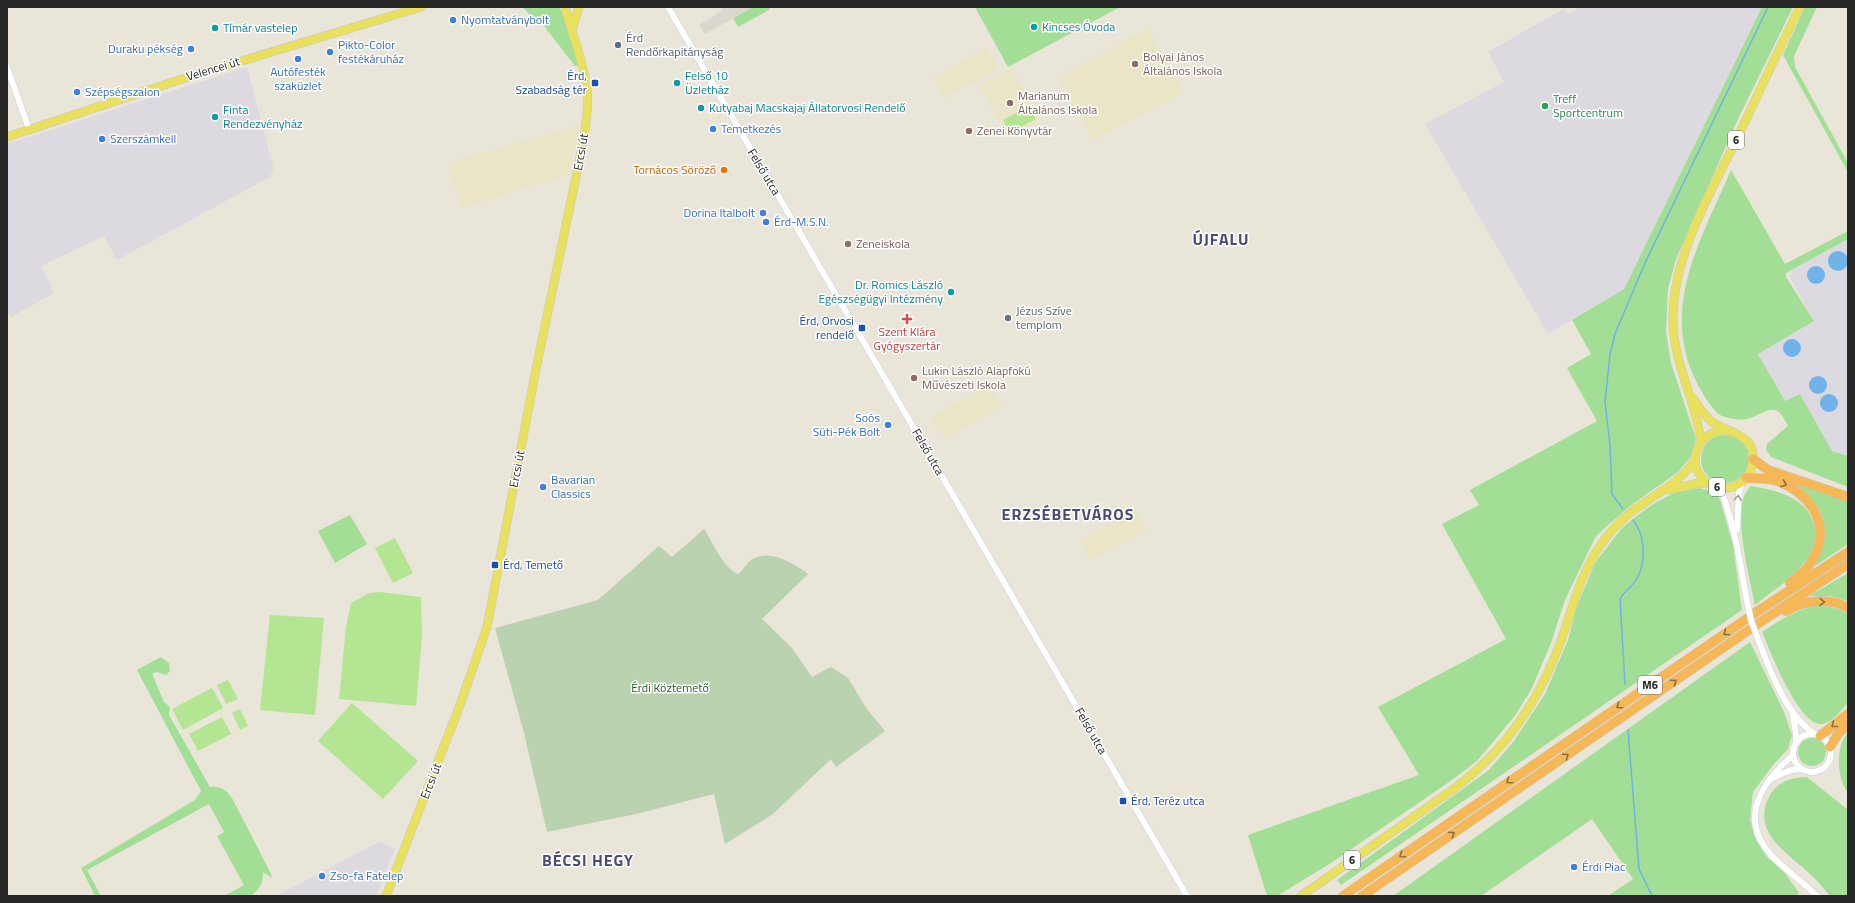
<svg xmlns="http://www.w3.org/2000/svg" width="1855" height="903" viewBox="0 0 1855 903" font-family="'Titillium Web',sans-serif">
<rect width="100%" height="100%" fill="#e9e5d9"/>
<g fill="#ddd9e1">
<polygon points="1581,7 1762,7 1624,289 1548,334 1425,124 1504,82 1488,52 1565,8 1568,14"/>
<polygon points="247,67 273,167 273,172 268,178 117,260 104,236 41,266 54,293 11,317 7,310 7,144"/>
<polygon points="1848,239 1848,456 1832,451 1800,394 1785,401 1758,354 1814,321 1789,276 1792,274 1790,271"/>
<polygon points="379,842 395,849 376,896 276,896"/>
</g>
<g fill="#ebe5c8">
<polygon points="1148,28 1184,92 1093,140 1058,77"/>
<polygon points="987,47 999,68 945,99 933,78"/>
<polygon points="1012,68 1041,120 1007,137 979,86"/>
<polygon points="580,125 569,175 462,208 447,163"/>
<polygon points="989,385 1003,406 944,439 931,417"/>
<polygon points="1135,508 1147,530 1090,561 1079,541"/>
</g>
<g fill="#a3de97">
<polygon points="523,7 559,7 565,17 580,66 575,66 541,22 537,24"/>
<polygon points="753,7 770,7 769,10 738,27 733,18"/>
<polygon points="975,7 1120,7 1008,67"/>
<polygon points="1762,7 1793,7 1738,119 1676,259 1668,289 1666,331 1671,363 1696,439 1690,458 1678,472 1630,506 1596,536 1565,600 1551,643 1531,690 1514,717 1477,761 1452,780 1331,863 1277,896 1267,896 1248,835 1419,775 1378,707 1506,639 1442,524 1479,505 1470,490 1597,421 1567,368 1591,354 1572,320 1624,289"/>
<polygon points="1805,7 1817,7 1794,56 1795,67 1848,163 1848,172 1783,55"/>
<path d="M1731,170l54,94 63,-33v8l-62,34v4l28,44 -56,33 27,47 15,-7 32,57 16,5v31l-77,-30 -5,-7 1,-6 21,-18c-3,-5 -7,-15 -13,-16 -9,-2 -20,8 -29,9 -5,2 -18,-1 -24,-3 -9,-4 -19,-22 -24,-31 -40,-76 3,-145 33,-215z"/>
<circle cx="1725" cy="459" r="24"/>
<path d="M1792,483l56,18v43l-33,22c18,-38 11,-60 -23,-83z"/>
<path d="M1751,486c26,4 59,12 64,43 1,13 -3,24 -11,34 -13,17 -33,29 -49,42 -5,-26 -26,-102 -4,-119z"/>
<polygon points="1700,488 1716,493 1720,500 1733,545 1742,610 1341,885 1337,880 1489,770 1514,741 1545,694 1568,640 1576,609 1595,563 1621,529 1639,514 1655,503 1676,492"/>
<polygon points="350,515 367,544 335,563 318,531"/>
<polygon points="1848,573 1848,601 1830,596 1809,596"/>
<path d="M1815,606c12,0 24,1 33,9v88c-7,7 -16,20 -26,21 -24,2 -52,-74 -60,-92 17,-11 33,-22 53,-26z"/>
<polygon points="1750,642 1784,712 1792,735 1788,749 1773,765 1753,792 1750,820 1756,840 1767,857 1785,873 1799,893 1796,896 1608,896 1633,879 1592,819 1481,896 1393,896"/>
<path d="M161,657l8,6 1,8 -4,4 -9,-3 -4,1v3l11,26 6,5 -1,8 41,72c11,-1 15,2 22,11l39,76 1,4 -9,-6c0,11 -3,18 -13,24h-26l20,-11 -27,-49 7,-4 -15,-28 -122,66 14,26h-6l-14,-28 114,-68 6,-9 -64,-121z"/>
<path d="M1848,733v60c-11,-13 -13,-48 0,-60z"/>
<circle cx="1812" cy="752" r="14"/>
<path d="M1807,777l41,33v86h-18c-6,-7 -13,-16 -21,-23 -22,-20 -58,-41 -40,-76 8,-16 22,-19 38,-20z"/>
</g>
<path fill="#bbd2b0" d="M704,529c9,14 19,38 34,45 5,-4 8,-10 13,-14 18,-12 42,3 57,14l-46,45 30,29 20,29 19,-10 17,11 19,31 18,22 -49,36 -5,-8 -58,55 -48,30 -11,-50 -78,20 -89,18 -23,-99 -29,-105 103,-28 61,-54 13,11z"/>
<g fill="#b4e593">
<polygon points="1029,106 1036,119 1010,133 1003,120"/>
<polygon points="395,538 413,573 393,583 375,548"/>
<polygon points="380,592 421,597 422,638 416,706 339,699 346,627 351,603 369,593"/>
<polygon points="270,615 324,618 315,715 260,710"/>
<polygon points="228,680 238,699 226,704 217,685"/>
<polygon points="212,688 223,708 183,730 172,709"/>
<polygon points="352,703 418,761 383,799 318,741"/>
<polygon points="240,709 248,726 240,730 232,713"/>
<polygon points="222,717 231,734 198,751 189,734"/>
</g>
<polygon fill="#dad7cf" points="720,7 753,7 705,34 699,25 722,11"/>
<g fill="#6fb3e8">
<circle cx="1838" cy="261" r="10"/>
<circle cx="1816" cy="275" r="9"/>
<circle cx="1792" cy="348" r="9"/>
<circle cx="1818" cy="385" r="9"/>
<circle cx="1829" cy="403" r="9"/>
</g>
<g fill="none" stroke-linecap="round" stroke-linejoin="round">
<g stroke="#6fb3e8" stroke-width="1.5">
<polyline points="1623,509 1612,494 1610,445 1605,402 1610,354 1615,334 1645,263 1768,7"/>
<path d="M1625,684l-5,-85c4,-8 12,-12 16,-19 11,-17 9,-46 -3,-60"/>
<polyline points="1628,730 1639,869 1652,896"/>
</g>
<g stroke="#cecee0" stroke-width="7">
<g id="minor">
<polyline points="668,7 1187,896"/>
<polyline points="7,67 29,129"/>
<path d="M1720,487c13,34 19,68 25,104"/>
<polyline points="1737,530 1739,492 1742,482"/>
<path d="M1761,647c11,29 27,70 54,87"/>
<polyline points="1793,715 1796,735 1796,743"/>
<circle cx="1812" cy="753" r="19"/>
<path d="M1793,755c-33,29 -57,66 -18,104 13,13 29,24 42,37"/>
<polyline points="1770,779 1791,770 1802,769"/>
</g>
</g>
<g stroke="#c7c7c7" stroke-width="9">
<g id="major">
<polyline points="573,27 579,7"/>
<polyline points="7,137 182,79 421,7"/>
<path d="M1692,397c6,8 11,18 19,24 17,13 48,12 41,44 -1,8 -6,15 -13,19 -7,4 -16,5 -24,2 -34,-11 -21,-61 16,-55"/>
<path d="M1701,442c-5,-41 -26,-76 -28,-117 -3,-63 36,-130 63,-184 21,-45 42,-90 64,-134"/>
<polyline points="1668,490 1699,483 1709,484"/>
<path d="M386,896l74,-191 27,-78 49,-258 45,-216c4,-22 8,-44 6,-65 -4,-28 -15,-54 -22,-81"/>
<path d="M1301,896l154,-108c51,-38 86,-90 107,-150 11,-32 18,-63 38,-92 8,-12 19,-24 30,-33 23,-18 49,-29 65,-53"/>
</g>
</g>
<g stroke="#c7c7c7" stroke-width="10">
<g id="highway">
<polyline points="1753,459 1768,470 1848,497"/>
<path d="M1746,478c9,0 19,0 28,2 34,11 59,43 39,79 -5,10 -14,17 -23,24"/>
<path d="M1786,611c19,-11 42,-14 62,-3"/>
<polyline points="1820,736 1848,714"/>
<polyline points="1830,747 1838,734 1848,724"/>
<polyline points="1343,896 1758,611 1848,552"/>
<polyline points="1362,896 1759,623 1848,564"/>
</g>
</g>
<use href="#minor" stroke="#fff" stroke-width="6"/>
<use href="#major" stroke="#e9e05e" stroke-width="8"/>
<use href="#highway" stroke="#f6b757" stroke-width="9"/>
<g stroke="#cecee0" stroke-width="7" stroke-linecap="butt">
<polyline id="minor-bridge" points="1745,591 1751,620 1761,647"/>
</g>
<use href="#minor-bridge" stroke="#fff" stroke-width="6"/>
</g>
<defs><path id="oneway-chevron" d="M-2-3.5L2.5 0L-2 3.5" fill="none" stroke-width="1.6" stroke-linecap="round" stroke-linejoin="round"/></defs>
<g stroke="#8e6f3f">
<use href="#oneway-chevron" transform="translate(1784 484) rotate(22)"/>
<use href="#oneway-chevron" transform="translate(1822 602) rotate(2)"/>
<use href="#oneway-chevron" transform="translate(1726 633) rotate(146)"/>
<use href="#oneway-chevron" transform="translate(1674 682) rotate(-35)"/>
<use href="#oneway-chevron" transform="translate(1619 706) rotate(146)"/>
<use href="#oneway-chevron" transform="translate(1834 725) rotate(142)"/>
<use href="#oneway-chevron" transform="translate(1566 756) rotate(-35)"/>
<use href="#oneway-chevron" transform="translate(1509 781) rotate(145)"/>
<use href="#oneway-chevron" transform="translate(1452 834) rotate(-34)"/>
<use href="#oneway-chevron" transform="translate(1402 855) rotate(145)"/>
</g>
<use stroke="#9e9e9e" href="#oneway-chevron" transform="translate(1738 498) rotate(-83)"/>
<g fill="#3f7fe0" stroke="#fff" stroke-width="1.5">
<circle cx="453" cy="20" r="4"/>
<circle cx="191" cy="49" r="4"/>
<circle cx="330" cy="52" r="4"/>
<circle cx="298" cy="59" r="4"/>
<circle cx="77" cy="92" r="4"/>
<circle cx="713" cy="129" r="4"/>
<circle cx="102" cy="139" r="4"/>
<circle cx="763" cy="213" r="4"/>
<circle cx="766" cy="222" r="4"/>
<circle cx="888" cy="425" r="4"/>
<circle cx="543" cy="487" r="4"/>
<circle cx="1574" cy="867" r="4"/>
<circle cx="322" cy="876" r="4"/>
</g>
<g fill="#0f9aa8" stroke="#fff" stroke-width="1.5">
<circle cx="1034" cy="27" r="4"/>
<circle cx="215" cy="28" r="4"/>
<circle cx="677" cy="83" r="4"/>
<circle cx="701" cy="108" r="4"/>
<circle cx="215" cy="117" r="4"/>
<circle cx="951" cy="292" r="4"/>
</g>
<circle fill="#5c6f8a" stroke="#fff" stroke-width="1.5" cx="618" cy="45" r="4"/>
<g fill="#8d6e63" stroke="#fff" stroke-width="1.5">
<circle cx="1135" cy="64" r="4"/>
<circle cx="1010" cy="103" r="4"/>
<circle cx="969" cy="131" r="4"/>
<circle cx="848" cy="244" r="4"/>
<circle cx="914" cy="378" r="4"/>
</g>
<g fill="#1a4fb4" stroke="#fff" stroke-width="1.5">
<rect x="591" y="79" width="8" height="8" rx="2"/>
<rect x="858" y="324" width="8" height="8" rx="2"/>
<rect x="491" y="561" width="8" height="8" rx="2"/>
<rect x="1119" y="797" width="8" height="8" rx="2"/>
</g>
<circle fill="#2e9e5b" stroke="#fff" stroke-width="1.5" cx="1545" cy="106" r="4"/>
<circle fill="#e8710a" stroke="#fff" stroke-width="1.5" cx="724" cy="170" r="4"/>
<circle fill="#6b7280" stroke="#fff" stroke-width="1.5" cx="1008" cy="318" r="4"/>
<path fill="#e0444e" stroke="#fff" stroke-width="1.5" d="M905 313h4v4h4v4h-4v4h-4v-4h-4v-4h4z"/>
<g text-anchor="middle" stroke-width="3" stroke-linejoin="round" paint-order="stroke">
<g fill="#fff" stroke="#686868" stroke-width="1">
<rect x="1728" y="131" width="16" height="18" rx="3"/>
<rect x="1709" y="478" width="16" height="18" rx="3"/>
<rect x="1638" y="676" width="24" height="18" rx="3"/>
<rect x="1344" y="851" width="16" height="18" rx="3"/>
</g>
<g font-size="11" font-weight="bold" fill="#272727">
<text x="1736" y="144">6</text>
<text x="1717" y="491">6</text>
<text x="1650" y="689">M6</text>
<text x="1352" y="864">6</text>
</g>
<g font-size="12" fill="#366cbe" stroke="#fff" text-anchor="start">
<text x="461" y="24">Nyomtatványbolt</text>
<text x="338" y="49">Pikto-Color<tspan x="338" dy="14">festékáruház</tspan></text>
<text x="183" y="53" text-anchor="end">Duraku pékség</text>
<text x="298" y="76" text-anchor="middle">Autófesték<tspan x="298" dy="14">szaküzlet</tspan></text>
<text x="85" y="96">Szépségszalon</text>
<text x="721" y="133">Temetkezés</text>
<text x="110" y="143">Szerszámkell</text>
<text x="755" y="217" text-anchor="end">Dorina Italbolt</text>
<text x="774" y="226">Érd-M.S.N.</text>
<text x="880" y="422" text-anchor="end">Soós<tspan x="880" dy="14">Süti-Pék Bolt</tspan></text>
<text x="551" y="484">Bavarian<tspan x="551" dy="14">Classics</tspan></text>
<text x="1582" y="871">Érdi Piac</text>
<text x="330" y="880">Zso-fa Fatelep</text>
</g>
<g font-size="12" fill="#0d838f" stroke="#fff" text-anchor="start">
<text x="1042" y="31">Kincses Óvoda</text>
<text x="223" y="32">Tímár vastelep</text>
<text x="685" y="80">Felső 10<tspan x="685" dy="14">Üzletház</tspan></text>
<text x="709" y="112">Kutyabaj Macskajaj Állatorvosi Rendelő</text>
<text x="223" y="114">Finta<tspan x="223" dy="14">Rendezvényház</tspan></text>
<text x="943" y="289" text-anchor="end">Dr. Romics László<tspan x="943" dy="14">Egészségügyi Intézmény</tspan></text>
</g>
<g font-size="12" fill="#4e5e75" stroke="#fff" text-anchor="start">
<text x="626" y="42">Érd<tspan x="626" dy="14">Rendőrkapitányság</tspan></text>
</g>
<g font-size="12" fill="#785e54" stroke="#fff" text-anchor="start">
<text x="1143" y="61">Bolyai János<tspan x="1143" dy="14">Általános Iskola</tspan></text>
<text x="1018" y="100">Marianum<tspan x="1018" dy="14">Általános Iskola</tspan></text>
<text x="977" y="135">Zenei Könyvtár</text>
<text x="856" y="248">Zeneiskola</text>
<text x="922" y="375">Lukin László Alapfokú<tspan x="922" dy="14">Művészeti Iskola</tspan></text>
</g>
<g font-size="12" fill="#272727" stroke="#fff">
<text transform="translate(213 69) rotate(-17)" y="4">Velencei út</text>
<text transform="translate(581 152) rotate(-80)" y="4">Ercsi út</text>
<text transform="translate(764 172) rotate(59)" y="4">Felső utca</text>
<text transform="translate(928 452) rotate(60)" y="4">Felső utca</text>
<text transform="translate(517 469) rotate(-79)" y="4">Ercsi út</text>
<text transform="translate(1091 731) rotate(60)" y="4">Felső utca</text>
<text transform="translate(431 781) rotate(-69)" y="4">Ercsi út</text>
</g>
<g font-size="12" fill="#164399" stroke="#fff" text-anchor="end">
<text x="587" y="80">Érd,<tspan x="587" dy="14">Szabadság tér</tspan></text>
<text x="854" y="325">Érd, Orvosi<tspan x="854" dy="14">rendelő</tspan></text>
<text x="503" y="569" text-anchor="start">Érd, Temető</text>
<text x="1131" y="805" text-anchor="start">Érd, Teréz utca</text>
</g>
<g font-size="12" fill="#27864d" stroke="#fff" text-anchor="start">
<text x="1553" y="103">Treff<tspan x="1553" dy="14">Sportcentrum</tspan></text>
</g>
<g font-size="12" fill="#c56008" stroke="#fff" text-anchor="end">
<text x="716" y="174">Tornácos Söröző</text>
</g>
<g font-size="12" fill="#5b616d" stroke="#fff" text-anchor="start">
<text x="1016" y="315">Jézus Szíve<tspan x="1016" dy="14">templom</tspan></text>
</g>
<g font-size="12" fill="#be3a42" stroke="#fff">
<text x="907" y="336">Szent Klára<tspan x="907" dy="14">Gyógyszertár</tspan></text>
</g>
<g font-size="12" fill="#1e5f1c" stroke="#fff">
<text x="670" y="692">Érdi Köztemető</text>
</g>
<g font-size="16" font-weight="bold" letter-spacing="1" fill="#4a4a75" stroke="#fff">
<text x="1221" y="245">ÚJFALU</text>
<text x="1068" y="520">ERZSÉBETVÁROS</text>
<text x="588" y="866">BÉCSI HEGY</text>
</g>
</g>
<rect width="1855" height="903" fill="none" stroke="#272727" stroke-width="16"/>
</svg>
